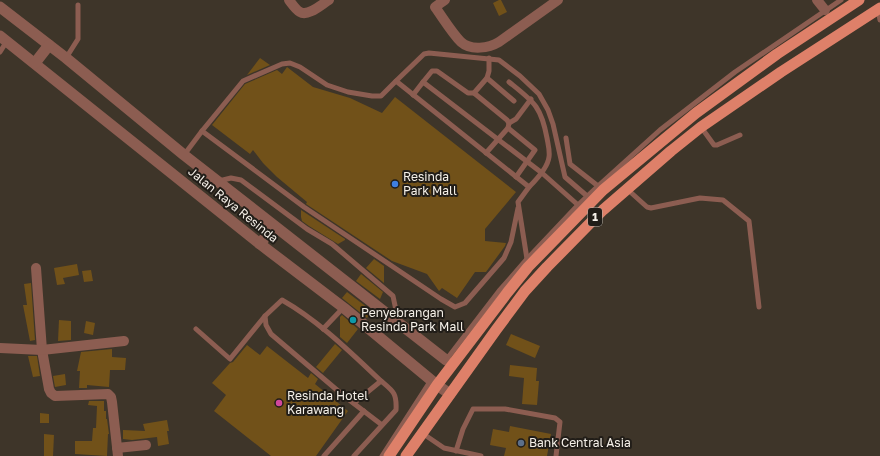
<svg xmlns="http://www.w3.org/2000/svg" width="880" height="456" viewBox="0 0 880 456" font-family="'Golos Text',sans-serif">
<rect width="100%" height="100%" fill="#3e3529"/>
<g fill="#715119">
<polygon points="499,0 501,0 507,12 499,16 493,3"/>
<polygon points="260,58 270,65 247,75"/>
<polygon points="287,67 313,87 350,98 382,113 395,97 516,192 485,229 485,241 506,243 505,246 486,272 475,272 457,298 442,288 439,291 427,274 392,261 306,204 307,202 277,177 263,163 253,150 250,154 212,125 245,84 277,70 282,74"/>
<polygon points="301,210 345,239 345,240 338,244 309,226 302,221 301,217"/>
<polygon points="374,259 384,266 384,283 366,268"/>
<polygon points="77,264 79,275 63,278 65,284 57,285 54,268"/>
<polygon points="91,270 93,281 84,282 82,271"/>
<polygon points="361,274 383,292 380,299 356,281"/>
<polygon points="31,283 35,340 30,341 23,305 27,305 24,284"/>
<polygon points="347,292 372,311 367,318 342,298"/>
<polygon points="342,315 358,329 347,343 340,337 340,317"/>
<polygon points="59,320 71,321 71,340 58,341"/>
<polygon points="86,321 95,323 93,335 84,333"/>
<polygon points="511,334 540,346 535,358 506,345"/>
<polygon points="335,344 342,350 323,373 316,367"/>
<polygon points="247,345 260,355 267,346 308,378 311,373 318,379 315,384 348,411 316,456 271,456 214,411 226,395 212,383 230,363 233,362"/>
<polygon points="112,349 112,357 126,358 125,370 110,370 109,387 87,385 87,388 79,388 80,371 77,371 81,352"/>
<polygon points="28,356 37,356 40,376 33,377"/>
<polygon points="510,365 537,368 536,381 539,381 537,405 522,404 524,378 509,376"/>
<polygon points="65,374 66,385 55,387 53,376"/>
<polygon points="89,401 104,401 104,411 106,411 106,419 107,419 109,434 108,434 107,456 75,454 75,441 92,441 93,428 96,428 97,406 88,405"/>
<polygon points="40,413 49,414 49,423 40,423"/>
<polygon points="167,420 169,431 167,431 169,444 158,446 157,437 132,440 123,439 123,430 145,431 143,424"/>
<polygon points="510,426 551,434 547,456 504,456 506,448 490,445 493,429 509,432"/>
<polygon points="44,434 54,435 53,456 44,456"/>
</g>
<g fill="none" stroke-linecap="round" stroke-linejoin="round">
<g stroke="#8c5d51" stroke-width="5">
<polyline points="878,10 880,20"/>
<polyline points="0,52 7,41"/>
<polyline points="66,58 78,39 78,5"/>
<polyline points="487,78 489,71 489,58"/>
<polyline points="396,81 424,54 429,53 499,60 520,76 539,94 548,110 553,124 565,177 587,196"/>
<polyline points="423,82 432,71 437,71 468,93 474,93 507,120 509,123 508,128 535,150 516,177"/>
<path d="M509,82c25,20 32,24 38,56 1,6 3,13 2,19 -1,10 -13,23 -20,30"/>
<polyline points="474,93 487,78 514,101"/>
<polyline points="413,95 423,82 542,173 578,205"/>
<polyline points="509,123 516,119 531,99"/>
<polyline points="701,127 714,145 717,145 740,135"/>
<polyline points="566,138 570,164 598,186"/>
<polyline points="486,153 508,128"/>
<polyline points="184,155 202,131"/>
<polyline points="219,181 231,178 241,180 307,229 332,244 393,296 398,320"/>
<polyline points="627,189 647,207 651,208 700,198 723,200 749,221 759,307"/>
<polyline points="518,208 511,242 504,258 465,303 455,307 441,299 304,207 202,131 243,81 282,64 290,63 300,67 327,85 348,92 372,96 381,96 396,81 529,187 518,202 527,259"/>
<polyline points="265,316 266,325 271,334 344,396 382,425"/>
<path d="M196,329l34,30 35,-43 17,-16c37,21 68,52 99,81l-27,22"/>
<polyline points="323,329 343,308"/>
<polyline points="446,360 499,291 527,259 578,205 598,186 660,130 735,72 841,0"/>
<polyline points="422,433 444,448 481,456"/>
<polyline points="456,451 463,429 473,409 505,409 555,418 560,422 556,456"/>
<polyline points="324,456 364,411"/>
<path d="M354,456l42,-46c1,-17 -3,-19 -15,-29"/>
<polyline points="382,456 431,380"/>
</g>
<g stroke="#8c5d51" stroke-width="10">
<path d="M289,0c3,4 7,10 11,12 8,5 22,-8 29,-12"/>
<path d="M445,0l-10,7c8,11 17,26 26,35 10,9 28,6 38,0l59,-42"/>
<polyline points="817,0 825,10"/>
<polyline points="36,268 42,350 49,389 51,393 55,396 108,394 111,397 112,402 118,456"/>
<polyline points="0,348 42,350 124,341"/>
<polyline points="117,448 146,445"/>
</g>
<g stroke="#8c5d51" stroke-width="11">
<polyline points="0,7 66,58 184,155 446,360"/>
<polyline points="0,36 260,244 344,308 437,385 450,394"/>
<polyline points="35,63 49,45"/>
<polyline points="260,244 274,226"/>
</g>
<g stroke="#de8069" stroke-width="11">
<polyline points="389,456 437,385 507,293 528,267 603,190 696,113 777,54 859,0"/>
<polyline points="406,456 496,330 525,291 547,267 603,210 671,151 701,127 781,72 880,8"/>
</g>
</g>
<circle fill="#3f7fe0" stroke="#211d18" stroke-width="1.5" cx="395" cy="184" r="4"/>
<circle fill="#0f9aa8" stroke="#211d18" stroke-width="1.5" cx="353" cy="320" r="4"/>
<circle fill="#d1479c" stroke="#211d18" stroke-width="1.5" cx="279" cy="403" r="4"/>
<circle fill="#5c6f8a" stroke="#211d18" stroke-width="1.5" cx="521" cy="443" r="4"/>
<g text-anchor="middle" stroke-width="4" stroke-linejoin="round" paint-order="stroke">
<rect fill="#211d18" stroke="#b5b1aa" stroke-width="1" x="588" y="208" width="14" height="18" rx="3"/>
<g font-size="11" font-weight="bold" fill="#f5f0e8">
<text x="595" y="221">1</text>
</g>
<g font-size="12" fill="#f5f0e8" stroke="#211d18" text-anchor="start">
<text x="403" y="181">Resinda<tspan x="403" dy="14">Park Mall</tspan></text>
<text x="361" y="317">Penyebrangan<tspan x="361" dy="14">Resinda Park Mall</tspan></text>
<text x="287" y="400">Resinda Hotel<tspan x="287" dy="14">Karawang</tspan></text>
<text x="529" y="447">Bank Central Asia</text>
</g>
<g font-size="12" fill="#f5f0e8" stroke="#211d18">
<text transform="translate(233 205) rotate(39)" y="4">Jalan Raya Resinda</text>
</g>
</g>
</svg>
